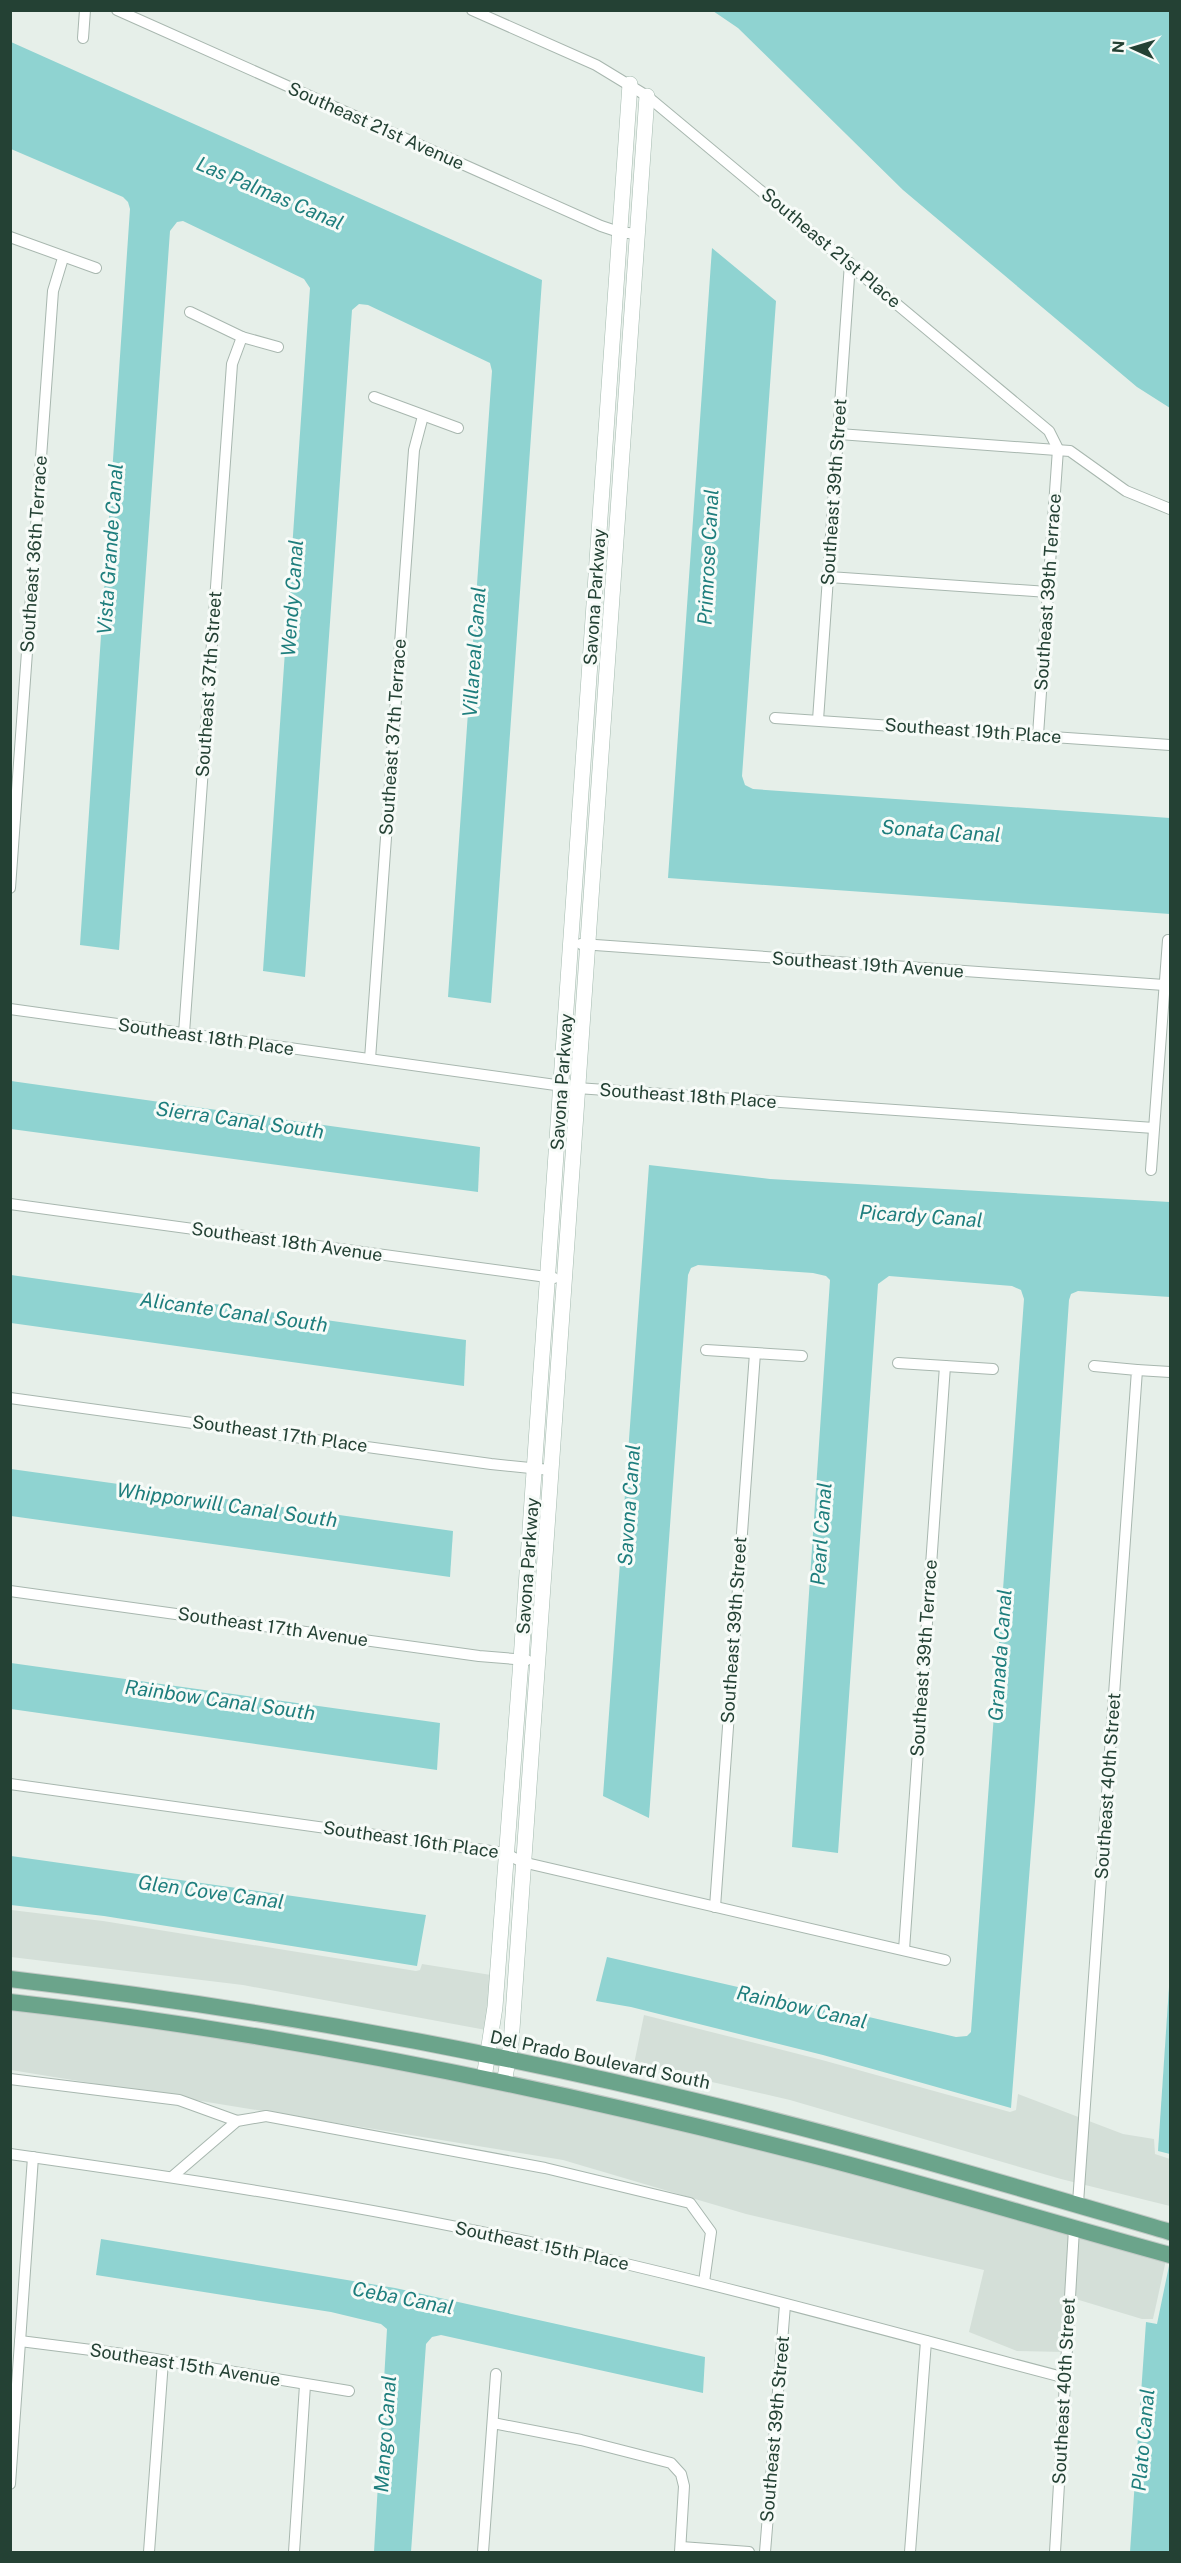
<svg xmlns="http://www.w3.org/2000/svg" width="1181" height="2563" viewBox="0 0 1181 2563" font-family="'Public Sans',sans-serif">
<rect width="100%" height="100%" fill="#e6efe9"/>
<g fill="#d4dfd8">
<polygon points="11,1910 103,1921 416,1971 420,1970 422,1964 491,1975 486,2030 243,1985 11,1957"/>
<polygon points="10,2007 161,2027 401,2068 714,2136 1166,2260 1153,2319 1142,2319 1069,2297 1065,2352 1017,2351 969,2332 984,2270 746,2214 563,2160 11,2070"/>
<polygon points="644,2015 822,2060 1010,2112 1016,2110 1018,2094 1123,2134 1154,2139 1155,2154 1170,2159 1170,2206 1061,2179 790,2100 634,2064"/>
</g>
<g fill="#8fd3d1">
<polygon points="713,11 1170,11 1170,408 1137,387 903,190 738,28"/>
<polygon points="11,42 542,280 491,1003 448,997 492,371 490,363 368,305 359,304 352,310 305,977 263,971 310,288 304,279 183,221 177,222 170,231 119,950 80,945 130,209 128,202 123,197 11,149"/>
<polygon points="712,248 776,301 742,776 745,785 753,789 1170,818 1170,914 668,878"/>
<polygon points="11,1081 480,1147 478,1192 11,1129"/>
<polygon points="649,1165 770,1179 1170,1202 1170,1297 1078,1291 1071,1294 1069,1300 1035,1801 1011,2108 823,2055 631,2007 596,2001 607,1957 956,2037 967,2036 971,2032 1024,1299 1021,1290 1012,1286 889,1276 878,1284 838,1853 792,1847 830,1280 826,1276 813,1273 698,1265 691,1268 688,1275 649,1818 603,1796"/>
<polygon points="11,1275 466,1340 464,1386 11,1323"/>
<polygon points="11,1469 453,1531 450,1577 11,1516"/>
<polygon points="11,1663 440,1723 437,1770 11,1709"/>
<polygon points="11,1856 426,1915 417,1966 104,1916 11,1905"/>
<polygon points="1170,1972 1170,2154 1158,2151"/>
<polygon points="101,2239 395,2288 705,2357 703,2393 441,2335 432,2337 426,2344 411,2552 374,2552 387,2329 381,2324 331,2312 96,2275"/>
<polygon points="1170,2261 1170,2552 1130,2552 1146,2322 1157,2324"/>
</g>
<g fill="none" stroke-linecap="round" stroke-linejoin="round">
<g stroke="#a8b7af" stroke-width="12">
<g id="street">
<polyline points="117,10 601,226 619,232 637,234"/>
<polyline points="472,10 596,65 647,96 1049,431 1058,449 1038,735"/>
<polyline points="83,38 85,10"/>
<polyline points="10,237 96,268"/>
<polyline points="190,312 242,337 278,347"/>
<polyline points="374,397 458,428"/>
<polyline points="839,434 1070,451 1126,491 1170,509"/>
<polyline points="829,577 1048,592"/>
<polyline points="775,718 1170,745"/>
<polyline points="818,720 850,263"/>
<polyline points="10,888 53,291 63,258"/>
<polyline points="581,944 1164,985"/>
<polyline points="10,1009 577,1088 1154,1128"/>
<polyline points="184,1033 232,364 242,337"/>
<polyline points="370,1059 414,450 423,416"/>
<polyline points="1151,1170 1168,940"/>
<polyline points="10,1204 554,1278"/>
<polyline points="706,1350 802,1356"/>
<polyline points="898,1363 993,1369"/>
<polyline points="1137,1370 1170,1372"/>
<polyline points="10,1398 491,1464 550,1470"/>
<polyline points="10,1591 479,1656 527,1660"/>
<polyline points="10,1784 505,1853 522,1862 945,1960"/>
<polyline points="715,1907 755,1353"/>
<polyline points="904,1950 945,1366"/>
<polyline points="10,2079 179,2100 237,2121"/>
<path d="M10,2154c185,26 369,54 551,95 170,38 337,85 505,129"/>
<polyline points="173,2176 237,2121 266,2116 545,2168 690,2203 711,2232 704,2282"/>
<polyline points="1078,2203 1137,1370 1094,1366"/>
<polyline points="20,2341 131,2355 349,2391"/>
<polyline points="493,2423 581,2440 671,2463 681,2474 684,2486 680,2552"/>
<polyline points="10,2484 33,2157"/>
<polyline points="681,2547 749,2552"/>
<polyline points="149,2552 163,2361"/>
<polyline points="294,2552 305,2385"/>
<polyline points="483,2552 496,2374"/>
<polyline points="765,2552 785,2305"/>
<polyline points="910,2552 926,2341"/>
<polyline points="1055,2552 1074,2229"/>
</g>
</g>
<g stroke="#a4baaf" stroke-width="16">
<g id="secondary">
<polyline points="484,2078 495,2007 521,1660 630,84"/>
<polyline points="504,2083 511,2044 647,96"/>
</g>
</g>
<g stroke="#c2cac6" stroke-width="18">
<g id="primary">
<path d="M10,1979c238,28 474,70 706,127 153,37 303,82 454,126"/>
<path d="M10,2002c269,30 536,85 798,152 122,31 241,68 362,101"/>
</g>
</g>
<use href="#street" stroke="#fff" stroke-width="10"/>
<use href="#secondary" stroke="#fff" stroke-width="15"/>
<use href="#primary" stroke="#6ba48b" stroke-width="16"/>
</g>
<g text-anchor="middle" stroke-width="6" stroke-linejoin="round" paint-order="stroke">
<g font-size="18" fill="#244134" stroke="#f7fbf8">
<text transform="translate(376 126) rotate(24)" y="6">Southeast 21st Avenue</text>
<text transform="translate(831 248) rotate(40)" y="6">Southeast 21st Place</text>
<text transform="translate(834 492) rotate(-86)" y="6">Southeast 39th Street</text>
<text transform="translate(34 554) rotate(-86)" y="6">Southeast 36th Terrace</text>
<text transform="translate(1048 592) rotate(-86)" y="6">Southeast 39th Terrace</text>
<text transform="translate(595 597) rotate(-86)" y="6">Savona Parkway</text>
<text transform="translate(209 684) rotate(-86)" y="6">Southeast 37th Street</text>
<text transform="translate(973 731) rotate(4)" y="6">Southeast 19th Place</text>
<text transform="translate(393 737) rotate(-86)" y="6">Southeast 37th Terrace</text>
<text transform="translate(868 965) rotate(4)" y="6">Southeast 19th Avenue</text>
<text transform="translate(206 1037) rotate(8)" y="6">Southeast 18th Place</text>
<text transform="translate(562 1082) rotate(-86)" y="6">Savona Parkway</text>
<text transform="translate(688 1096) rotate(4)" y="6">Southeast 18th Place</text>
<text transform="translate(287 1242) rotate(8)" y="6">Southeast 18th Avenue</text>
<text transform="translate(280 1434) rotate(8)" y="6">Southeast 17th Place</text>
<text transform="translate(528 1566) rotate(-86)" y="6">Savona Parkway</text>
<text transform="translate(273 1627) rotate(8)" y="6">Southeast 17th Avenue</text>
<text transform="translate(734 1630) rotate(-86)" y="6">Southeast 39th Street</text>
<text transform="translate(924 1658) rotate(-86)" y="6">Southeast 39th Terrace</text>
<text transform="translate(1108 1786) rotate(-86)" y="6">Southeast 40th Street</text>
<text transform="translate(411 1840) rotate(8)" y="6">Southeast 16th Place</text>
<text transform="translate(600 2060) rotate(12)" y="6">Del Prado Boulevard South</text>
<text transform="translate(542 2246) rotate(12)" y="6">Southeast 15th Place</text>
<text transform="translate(185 2365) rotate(9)" y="6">Southeast 15th Avenue</text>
<text transform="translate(1064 2391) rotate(-87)" y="6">Southeast 40th Street</text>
<text transform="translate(775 2429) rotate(-85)" y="6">Southeast 39th Street</text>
</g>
<g font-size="20" font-style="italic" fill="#1e7e7d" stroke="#f7fbf8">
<text transform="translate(270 193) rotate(23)" y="7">Las Palmas Canal</text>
<text transform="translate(110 549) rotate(-86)" y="7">Vista Grande Canal</text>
<text transform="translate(708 557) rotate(-87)" y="7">Primrose Canal</text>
<text transform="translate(292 598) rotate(-86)" y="7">Wendy Canal</text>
<text transform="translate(474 652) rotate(-86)" y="7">Villareal Canal</text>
<text transform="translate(941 831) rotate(4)" y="7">Sonata Canal</text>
<text transform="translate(240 1120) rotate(8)" y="7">Sierra Canal South</text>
<text transform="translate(921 1216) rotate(4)" y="7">Picardy Canal</text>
<text transform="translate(234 1312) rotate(8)" y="7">Alicante Canal South</text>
<text transform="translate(227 1505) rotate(8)" y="7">Whipporwill Canal South</text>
<text transform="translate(629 1505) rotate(-86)" y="7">Savona Canal</text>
<text transform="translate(821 1534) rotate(-86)" y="7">Pearl Canal</text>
<text transform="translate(1000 1655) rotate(-86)" y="7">Granada Canal</text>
<text transform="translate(220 1700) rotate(8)" y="7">Rainbow Canal South</text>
<text transform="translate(211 1892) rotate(8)" y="7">Glen Cove Canal</text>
<text transform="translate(802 2007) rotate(13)" y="7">Rainbow Canal</text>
<text transform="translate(403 2298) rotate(11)" y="7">Ceba Canal</text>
<text transform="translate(385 2434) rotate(-86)" y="7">Mango Canal</text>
<text transform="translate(1143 2440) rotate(-85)" y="7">Plato Canal</text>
</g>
</g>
<rect width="1181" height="2563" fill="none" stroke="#244134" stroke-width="24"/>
<g transform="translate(1133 48) rotate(274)" stroke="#f7fbf8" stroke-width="4.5" paint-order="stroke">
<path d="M0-4.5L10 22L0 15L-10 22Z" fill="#244134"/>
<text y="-9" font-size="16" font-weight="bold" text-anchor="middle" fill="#244134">N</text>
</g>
</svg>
